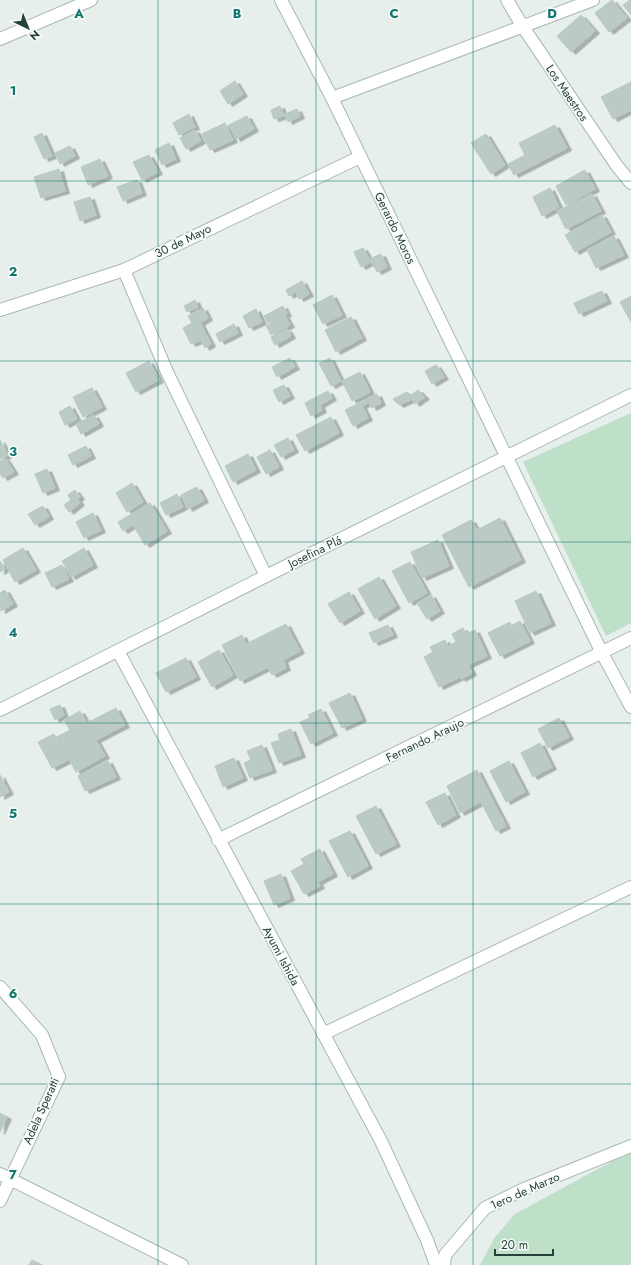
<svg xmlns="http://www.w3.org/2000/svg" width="631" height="1265" viewBox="0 0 631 1265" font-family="Jost,sans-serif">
<defs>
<filter id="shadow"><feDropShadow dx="4.5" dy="2.5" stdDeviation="0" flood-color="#0004"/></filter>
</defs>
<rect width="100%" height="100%" fill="#e6efeb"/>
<g fill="#bfe0c8">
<polygon points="631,413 631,623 606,636 523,462"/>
<polygon points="631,1151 631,1265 480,1265 495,1237 515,1214"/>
</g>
<g fill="#bbcac4" stroke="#b8c9c2" filter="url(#shadow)">
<polygon points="612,0 627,18 609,32 595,13"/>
<polygon points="630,0 631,0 631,15 623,5"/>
<polygon points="581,15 595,31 571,52 557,36"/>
<polygon points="235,81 243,94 228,104 220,91"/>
<polygon points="631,82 631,110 613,119 601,97"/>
<polygon points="280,106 284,116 274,119 271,110"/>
<polygon points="297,109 300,116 288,122 285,114"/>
<polygon points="189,114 195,127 179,135 173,123"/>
<polygon points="247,116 254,129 236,139 229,125"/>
<polygon points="225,123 233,140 210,150 202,134"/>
<polygon points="555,125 567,148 514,175 508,164 525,155 519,143"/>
<polygon points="195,130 201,141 186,149 180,138"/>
<polygon points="42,133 52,156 44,159 34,137"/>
<polygon points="486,134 505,165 491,174 471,143"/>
<polygon points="169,143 176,159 162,165 155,150"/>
<polygon points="70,146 75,156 60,164 55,153"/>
<polygon points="149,155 158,172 142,180 133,162"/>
<polygon points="100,159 108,176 88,185 81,167"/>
<polygon points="59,169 65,191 41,198 34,177"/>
<polygon points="585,170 595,189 566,205 556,186"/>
<polygon points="137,180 142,193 123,201 117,187"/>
<polygon points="550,188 559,207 542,216 533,197"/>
<polygon points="592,194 601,211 566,229 557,211"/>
<polygon points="90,197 96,215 80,221 74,202"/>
<polygon points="602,215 611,232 575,252 565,235"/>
<polygon points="614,236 624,255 596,268 587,250"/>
<polygon points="363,248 371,262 361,267 354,252"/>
<polygon points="381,254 387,267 377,272 370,259"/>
<polygon points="302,281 309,294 299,299 296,292 289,296 286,290"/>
<polygon points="602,291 607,301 579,314 574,303"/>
<polygon points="332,295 342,315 323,324 313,305"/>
<polygon points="631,296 631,322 620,302"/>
<polygon points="195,300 198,307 187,312 184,306"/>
<polygon points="283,306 287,314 268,323 264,316"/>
<polygon points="203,308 208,318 200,323 211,344 205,348 201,340 191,344 183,328 192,323 188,316"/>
<polygon points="256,309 262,322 249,328 243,316"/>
<polygon points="285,316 290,325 271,335 266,326"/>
<polygon points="351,317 362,338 336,352 325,330"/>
<polygon points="234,324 238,333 220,342 216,334"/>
<polygon points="287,329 291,336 275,345 271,337"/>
<polygon points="290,358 295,367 277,377 272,367"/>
<polygon points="330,358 341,381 331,386 319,363"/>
<polygon points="149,361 159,380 136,392 126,373"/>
<polygon points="436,365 444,377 432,384 425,371"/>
<polygon points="360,372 370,392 352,401 342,381"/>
<polygon points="284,385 290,396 279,402 273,390"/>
<polygon points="92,388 102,407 83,417 73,397"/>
<polygon points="418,390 425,397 415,404 412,399 399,405 393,399 407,392 411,395"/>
<polygon points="328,391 332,398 320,405 322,410 311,416 305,403"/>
<polygon points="377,394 381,403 372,408 369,402 362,406 368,418 353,426 345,410"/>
<polygon points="70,406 77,419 65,425 59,412"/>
<polygon points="94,415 99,424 81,434 76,424"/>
<polygon points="331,417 339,433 305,451 296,435"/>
<polygon points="288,438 294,450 281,457 274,445"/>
<polygon points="0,440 8,455 0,459"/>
<polygon points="86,446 91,456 73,465 68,455"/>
<polygon points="270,450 279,467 266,474 257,457"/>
<polygon points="248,454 256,470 233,482 225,466"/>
<polygon points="5,458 14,472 3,478 0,473 0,461"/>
<polygon points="47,469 55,488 43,493 35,474"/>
<polygon points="132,483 143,502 127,512 116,493"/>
<polygon points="197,487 204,500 188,509 181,495"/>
<polygon points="75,490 80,497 77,499 80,503 69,512 64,505 71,500 68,495"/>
<polygon points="177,494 183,507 166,515 160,503"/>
<polygon points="150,503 167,531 145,545 133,525 123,531 118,522"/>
<polygon points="43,506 49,517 35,525 28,514"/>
<polygon points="93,513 101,530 84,538 76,522"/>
<polygon points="500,518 521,560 469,587 442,535 471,520 477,530"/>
<polygon points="438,540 449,566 422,578 411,552"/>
<polygon points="23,548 36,570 15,582 3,560"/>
<polygon points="84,548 93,565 71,577 62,561"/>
<polygon points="0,561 5,569 0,572"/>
<polygon points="410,562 427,593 409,603 392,571"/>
<polygon points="62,565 69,579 52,587 45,573"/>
<polygon points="379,577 396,606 375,619 358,589"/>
<polygon points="5,590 13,604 1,611 0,593"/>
<polygon points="536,591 551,623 530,633 515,601"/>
<polygon points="349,592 360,611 340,623 328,604"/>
<polygon points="431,595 440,611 427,619 417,603"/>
<polygon points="520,621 530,641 500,656 488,633 510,622 511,626"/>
<polygon points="286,624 300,651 283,660 286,668 272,675 268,667 240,681 222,645 242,635 246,644"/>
<polygon points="388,625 393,635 374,643 369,633"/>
<polygon points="463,628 466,634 475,630 487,656 468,665 472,673 461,679 460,677 439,687 424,657 433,652 430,647 445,640 448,646 456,642 452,634"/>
<polygon points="219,650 233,675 212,687 198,662"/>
<polygon points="186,658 196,677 166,692 156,673"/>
<polygon points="350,693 362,719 342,728 329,703"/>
<polygon points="60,705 64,715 55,720 50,709"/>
<polygon points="116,708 125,725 96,740 105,756 76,772 57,737 70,730 64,720 80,711 87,723"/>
<polygon points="321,709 333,733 311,744 300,722 310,718 308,715"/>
<polygon points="559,718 569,737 548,748 538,729"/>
<polygon points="291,729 301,755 279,763 271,743 280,740 278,734"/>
<polygon points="54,734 68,760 52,768 38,742"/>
<polygon points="540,743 552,767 533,777 521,753"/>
<polygon points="262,745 272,770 250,778 244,763 251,760 247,751"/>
<polygon points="234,758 243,778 223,787 215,766"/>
<polygon points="108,761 116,777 85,791 78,776"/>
<polygon points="509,761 525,792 506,802 490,771"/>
<polygon points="477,770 506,826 496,831 481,802 460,813 447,786"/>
<polygon points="0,775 9,792 0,797"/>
<polygon points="445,793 456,815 438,825 426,802"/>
<polygon points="376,806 396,844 376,854 356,816"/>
<polygon points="350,831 368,866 348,877 329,841"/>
<polygon points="320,849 333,874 318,882 320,886 304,894 291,871 304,864 301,859"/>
<polygon points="281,874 290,898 274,905 264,881"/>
<polygon points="0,1113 7,1117 0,1132"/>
<polygon points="32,1260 42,1265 29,1265"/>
</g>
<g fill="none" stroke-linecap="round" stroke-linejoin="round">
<g stroke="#a8b8b2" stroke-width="14">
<g id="minor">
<polyline points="281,0 332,98 602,653 631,707"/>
<polyline points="507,0 523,27 617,166 631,183"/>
<polyline points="0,39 91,0"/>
<polyline points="332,98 593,0"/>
<polyline points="124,270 167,372 266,576"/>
<polyline points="0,310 124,270 360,157"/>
<polyline points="118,651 381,1141 427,1240 436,1265"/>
<polyline points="0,710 266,576 631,395"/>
<polyline points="218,840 631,638"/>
<polyline points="0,987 42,1035 59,1077 0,1201"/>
<polyline points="323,1034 631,887"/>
<polyline points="0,1174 182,1265"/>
<polyline points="444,1265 445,1255 485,1208 524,1189 631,1146"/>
</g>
</g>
<use href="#minor" stroke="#fff" stroke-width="12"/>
</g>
<path fill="none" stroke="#0f766e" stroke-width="1" stroke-opacity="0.55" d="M158,0v1265M316,0v1265M473,0v1265M0,181h631M0,361h631M0,542h631M0,723h631M0,904h631M0,1084h631"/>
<g text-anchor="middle" stroke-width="3.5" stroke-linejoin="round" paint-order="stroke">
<g font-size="12" fill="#24423a" stroke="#f7fbf9">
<text transform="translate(567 93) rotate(56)" y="4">Los Maestros</text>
<text transform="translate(395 228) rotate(64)" y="4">Gerardo Moros</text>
<text transform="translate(183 241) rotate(-26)" y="4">30 de Mayo</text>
<text transform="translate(315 552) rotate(-26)" y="4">Josefina Plá</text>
<text transform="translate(425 740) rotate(-26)" y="4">Fernando Araujo</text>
<text transform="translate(281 956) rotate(62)" y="4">Ayumi Ishida</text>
<text transform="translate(41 1111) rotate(-66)" y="4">Adela Speratti</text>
<text transform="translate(525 1191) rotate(-24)" y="4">1ero de Marzo</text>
</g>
</g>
<g font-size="13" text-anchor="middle" font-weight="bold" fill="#0f766e" stroke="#f7fbf9" stroke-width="3.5" stroke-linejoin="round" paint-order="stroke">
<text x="79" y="18">A</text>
<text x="237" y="18">B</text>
<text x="394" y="18">C</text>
<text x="552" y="18">D</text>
<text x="13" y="95">1</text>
<text x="13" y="276">2</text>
<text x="13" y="456">3</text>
<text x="13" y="637">4</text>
<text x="13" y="818">5</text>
<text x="13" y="998">6</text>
<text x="13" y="1179">7</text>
</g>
<g transform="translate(28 28) rotate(137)" stroke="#f7fbf9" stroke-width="3" paint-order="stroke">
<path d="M0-3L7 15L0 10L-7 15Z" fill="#24423a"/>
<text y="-6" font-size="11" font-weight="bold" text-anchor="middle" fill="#24423a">N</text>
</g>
<path d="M495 1249v6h58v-6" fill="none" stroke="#24423a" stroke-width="2"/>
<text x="501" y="1249" font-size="12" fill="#24423a" stroke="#f7fbf9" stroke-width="3" paint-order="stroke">20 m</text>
</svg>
